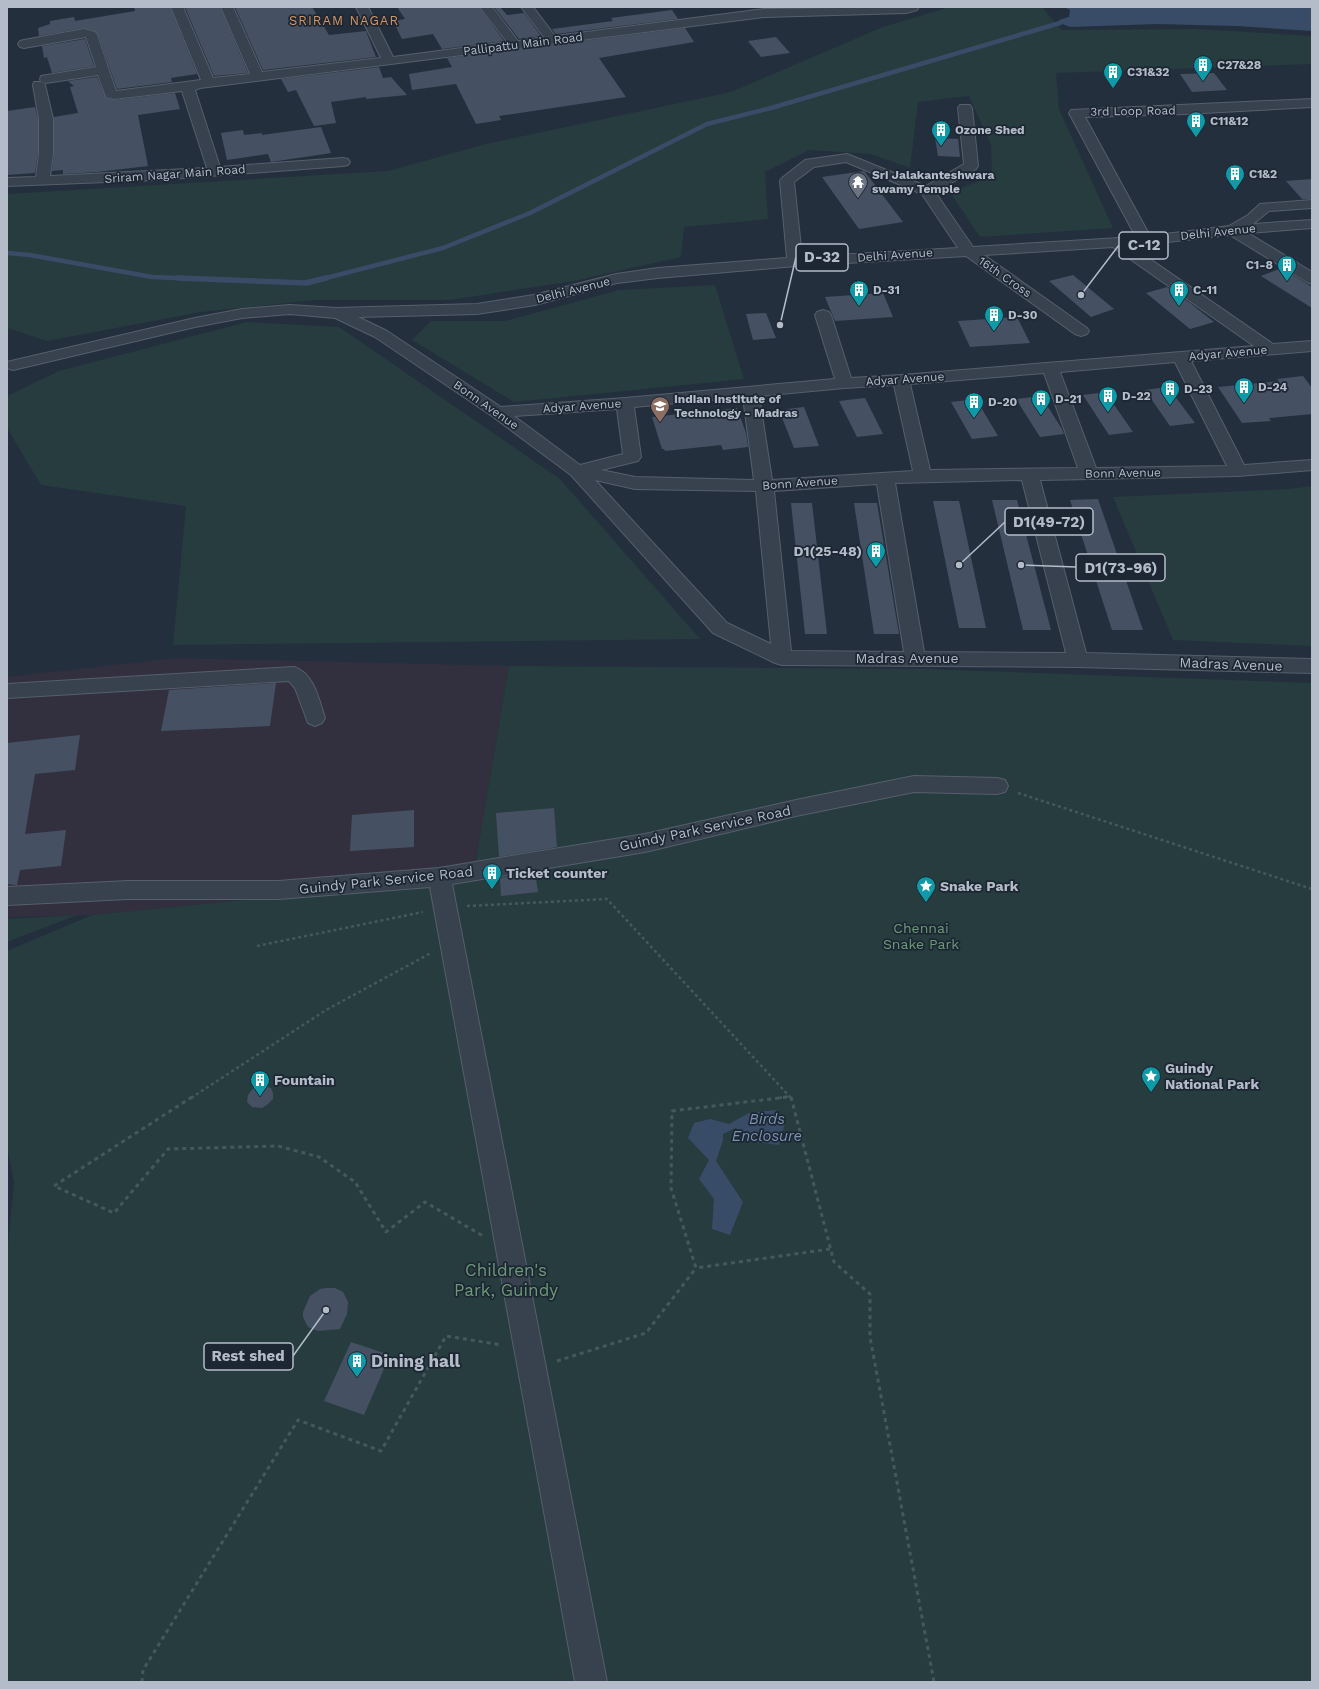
<svg xmlns="http://www.w3.org/2000/svg" width="1319" height="1689" viewBox="0 0 1319 1689" font-family="'Work Sans',sans-serif">
<rect width="100%" height="100%" fill="#242f3e"/>
<polygon fill="#32303f" points="176,658 509,666 473,878 92,915 7,917 7,677"/>
<g fill="#263c3f">
<polygon points="950,7 1042,7 1061,30 1196,29 1312,36 1312,64 1056,73 1059,109 1113,228 980,237 950,192 992,176 991,145 969,96 918,102 910,168 871,154 809,150 765,172 768,219 684,227 681,257 574,281 450,300 315,300 201,312 47,341 7,328 7,194 388,171 486,144 731,92 883,27"/>
<polygon points="715,285 744,379 514,402 412,340 431,321 505,321 619,290"/>
<polygon points="247,322 339,327 560,479 700,639 173,645 186,506 41,485 7,428 7,396 59,371"/>
<polygon points="1312,486 1312,646 1173,640 1113,497 1288,489"/>
<polygon points="509,666 926,669 1312,683 1312,1682 7,1682 7,1255 14,1182 7,1146 7,951 92,915 473,878"/>
<polygon points="77,915 7,942 7,919"/>
</g>
<g fill="#394c67">
<polygon points="1064,7 1312,8 1312,31 1237,26 1157,24 1070,27 1060,23 1059,20 1069,17 1070,10"/>
<polygon points="776,1110 785,1123 779,1145 749,1141 736,1128 723,1134 723,1140 716,1161 743,1202 730,1235 712,1229 714,1199 699,1179 709,1160 688,1138 694,1123 710,1119 729,1124 749,1113"/>
</g>
<g fill="none" stroke-linecap="round" stroke-linejoin="round">
<g stroke="#394c67" stroke-width="4.5">
<polyline points="7,253 30,255 152,277 203,279"/>
<polyline points="322,279 443,248 530,213 707,124 771,108 1060,23"/>
</g>
<polyline stroke="#394c67" stroke-width="5.5" points="178,278 306,283 326,278"/>
</g>
<g fill="#455162">
<polygon points="134,7 170,7 197,74 171,78 172,82 117,89 98,35 95,31 84,28 39,36 38,28 50,24 50,21 74,17 75,21 135,11"/>
<polygon points="185,7 220,7 248,73 214,76"/>
<polygon points="235,7 312,7 329,35 366,31 376,57 263,70"/>
<polygon points="397,7 479,7 504,41 442,49 433,34 402,39 393,21 405,19"/>
<polygon points="494,7 500,7 507,15 524,13 541,36 519,39"/>
<polygon points="672,10 678,19 556,34 552,29 613,21 611,18"/>
<polygon points="685,28 694,42 599,58 626,97 499,116 501,120 476,124 456,84 412,90 409,74 452,67 447,58"/>
<polygon points="776,37 790,53 761,57 748,41"/>
<polygon points="85,39 94,66 52,73 47,57 44,58 42,46"/>
<polygon points="379,67 383,78 391,77 407,95 366,99 366,97 331,102 336,123 314,126 296,90 288,92 281,79"/>
<polygon points="1214,73 1227,90 1192,92 1180,74"/>
<polygon points="97,77 106,98 114,100 175,93 180,109 138,115 148,166 97,172 63,174 63,170 52,171 54,153 54,117 78,113 70,87 74,86 68,81"/>
<polygon points="35,107 38,119 38,153 35,173 7,175 7,111"/>
<polygon points="321,127 331,153 271,162 268,154 227,160 221,133 243,130 244,135 262,133 262,135"/>
<polygon points="935,138 958,139 960,157 938,156"/>
<polygon points="864,171 865,172 903,222 859,229 822,177"/>
<polygon points="1312,179 1312,199 1302,199 1286,181"/>
<polygon points="1282,268 1312,287 1312,308 1261,276"/>
<polygon points="1073,275 1114,309 1091,317 1049,281"/>
<polygon points="1167,287 1190,303 1214,322 1190,329 1146,293"/>
<polygon points="883,293 893,317 835,321 825,297"/>
<polygon points="766,313 776,338 753,340 746,314"/>
<polygon points="1017,317 1030,343 970,347 958,321"/>
<polygon points="1303,376 1312,388 1312,414 1269,418 1271,421 1242,423 1218,387 1279,381 1277,379"/>
<polygon points="1168,387 1195,423 1170,426 1145,390"/>
<polygon points="1106,392 1110,399 1133,432 1109,435 1083,395"/>
<polygon points="1041,396 1062,429 1064,434 1040,437 1016,399"/>
<polygon points="865,398 883,434 857,437 839,401"/>
<polygon points="976,399 998,436 972,439 951,402"/>
<polygon points="804,407 819,446 794,448 779,410"/>
<polygon points="737,408 746,433 748,447 723,450 721,445 665,451 664,449 662,449 652,417"/>
<polygon points="1098,499 1143,630 1112,630 1070,500"/>
<polygon points="992,500 1017,500 1051,630 1023,630"/>
<polygon points="933,501 959,501 986,628 959,628"/>
<polygon points="791,503 812,503 827,634 805,634"/>
<polygon points="854,503 877,503 899,634 874,634"/>
<polygon points="276,683 270,726 161,731 169,690"/>
<polygon points="80,735 75,770 35,774 25,834 66,830 61,866 20,870 17,885 7,884 7,743"/>
<polygon points="554,808 557,847 499,857 496,813"/>
<polygon points="414,810 414,847 350,851 352,815"/>
<polygon points="535,872 538,892 501,896 500,878"/>
<polygon points="261,1085 271,1088 273,1093 273,1099 268,1104 262,1108 252,1107 247,1102 248,1095 254,1087"/>
<polygon points="326,1288 335,1288 343,1292 348,1302 347,1314 340,1329 318,1331 308,1327 303,1317 303,1312 310,1296 320,1289"/>
<polygon points="351,1342 390,1355 364,1415 324,1401"/>
</g>
<g fill="none" stroke-linecap="round" stroke-linejoin="round">
<g stroke="#565f6c" stroke-width="2">
<g id="minor">
<polygon points="171,7 183,7 213,78 250,74 221,7 233,7 262,72 381,58 356,7 368,7 393,57 507,42 480,7 492,7 518,41 544,37 521,7 533,7 555,36 764,9 919,7 917,10 906,13 764,17 200,88 195,90 220,167 343,158 348,159 350,162 348,165 343,166 156,180 7,186 7,178 36,177 39,153 39,119 33,85 34,82 44,82 45,85 53,119 53,153 50,176 207,168 182,91 114,99 106,97 105,94 98,75 46,83 41,82 40,79 41,76 96,67 86,37 24,48 20,47 18,44 20,41 24,40 84,29 95,32 97,35 116,91 201,80"/>
<path d="M1312,99v8l-127,7 -100,3 65,119 79,-10 19,-11 12,-11 52,-4v8l-43,3 -16,13 59,-4v8l-64,5 64,39v12l-5,-2 -77,-47 -99,11 142,98 39,-3v10l-121,10 53,104 68,-5v10l-74,6 -198,4 46,173 226,6v14l-234,-6 -296,-2 -7,-2 -62,-30 -142,-158 -79,-59 -117,-79 -40,-19 -45,-4 -48,4 -47,9 -182,43 -6,-2v-6l188,-44 47,-9 48,-4 46,3 141,-4 57,-9 82,-21 42,-6 129,-10 -7,-77 2,-3 23,-18 42,-6 79,32 38,-22 -6,-56 2,-3h10l2,3 6,58 -2,3 -41,23 38,55 163,-10 -67,-124 2,-3zM846,162l76,32 36,54 -156,9 -8,-75 20,-15zM1113,247l141,99 -353,29 -50,3 -20,-63 -2,-3 -6,-2 -6,2 -2,3 20,64 -210,19 -124,9 -114,-76 -29,-14 119,-3 58,-9 82,-22 41,-5 137,-12 171,-10 109,78 6,2 6,-2 2,-3 -2,-3 -103,-73zM1175,362l52,104 -131,2 -36,-96zM1044,373l34,95 -148,2 -20,-86zM894,385l19,86 -141,9 -13,-84 85,-8zM743,397l11,83 -119,-3 -34,-7 37,-9 3,-4 -7,-50zM617,409l6,45 -43,11 -66,-49zM595,480l40,9 121,2 15,153 -44,-21zM1022,480l44,173 -142,-1 -29,-169zM877,484l27,168 -113,-1 -17,-160z"/>
<path d="M294,667c20,6 25,33 31,51l-3,5 -7,3 -7,-3 -13,-35 -6,-7 -282,17v-14z"/>
<polygon points="914,776 997,778 1005,780 1008,786 1005,792 997,794 914,792 796,816 645,852 452,884 607,1682 575,1682 430,887 279,899 128,899 7,905 7,887 128,881 279,881 439,868 645,834 796,800"/>
</g>
</g>
<g stroke="#44595c" stroke-width="2.5" stroke-dasharray="3 3" stroke-linecap="butt">
<polyline points="1018,793 1312,889"/>
<polyline points="467,906 607,899 791,1098"/>
<polyline points="257,946 423,912"/>
<polyline points="191,1098 326,1010 431,953"/>
<polyline points="779,1098 791,1096"/>
</g>
<g stroke="#44595c" stroke-width="3" stroke-dasharray="4 4" stroke-linecap="butt">
<polyline points="192,1097 54,1186 114,1213 168,1149 278,1146 319,1157 355,1182 386,1232 425,1202 483,1236"/>
<polyline points="787,1097 672,1111 671,1188 696,1268 830,1249"/>
<polyline points="791,1097 834,1262 870,1294 870,1337 934,1682"/>
<polyline points="557,1361 646,1333 696,1268"/>
<polyline points="142,1682 143,1670 298,1420 381,1451 446,1336 502,1345"/>
</g>
<use href="#minor" fill="#38414e" fill-rule="evenodd"/>
</g>
<defs>
<g id="building-pin" transform="scale(1)"><path d="M0 17L-7.5 6A9.5 9.5 0 1 1 7.5 6Z" fill="#0f9aa8" stroke="#1d2633"/><path d="M-4-6H4V6H1V3H-1V6H-4ZM-2.5-4.3h1.7v1.8h-1.7ZM.8-4.3h1.7v1.8H.8ZM-2.5-1h1.7V.8h-1.7ZM.8-1h1.7V.8H.8Z" fill="#fff"/></g>
<g id="temple-pin" transform="scale(1)"><path d="M0 17L-7.5 6A9.5 9.5 0 1 1 7.5 6Z" fill="#6b7280" stroke="#1d2633"/><path d="M0-6L5-2H3V0L6.5 2.5H4V6H1.5V3h-3V6H-4V2.5H-6.5L-3 0V-2H-5Z" fill="#fff"/></g>
<g id="university-pin" transform="scale(1)"><path d="M0 17L-7.5 6A9.5 9.5 0 1 1 7.5 6Z" fill="#8d6e63" stroke="#1d2633"/><path d="M0-5L7-2L0 1L-7-2ZM-4 1L0 2.5L4 1V4Q0 6-4 4Z" fill="#fff"/></g>
<g id="sight-pin" transform="scale(1)"><path d="M0 17L-7.5 6A9.5 9.5 0 1 1 7.5 6Z" fill="#0f9aa8" stroke="#1d2633"/><path d="M0-6L1.8-2.2L6-1.7L2.9 1.2L3.7 5.4L0 3.3L-3.7 5.4L-2.9 1.2L-6-1.7L-1.8-2.2Z" fill="#fff"/></g>
</defs>
<g fill-rule="evenodd">
<use href="#building-pin" x="1203" y="65"/>
<use href="#building-pin" x="1113" y="72"/>
<use href="#building-pin" x="1196" y="121"/>
<use href="#building-pin" x="941" y="130"/>
<use href="#building-pin" x="1235" y="174"/>
<use href="#temple-pin" x="858" y="182"/>
<use href="#building-pin" x="1287" y="265"/>
<use href="#building-pin" x="859" y="290"/>
<use href="#building-pin" x="1179" y="290"/>
<use href="#building-pin" x="994" y="315"/>
<use href="#building-pin" x="1244" y="387"/>
<use href="#building-pin" x="1170" y="389"/>
<use href="#building-pin" x="1108" y="396"/>
<use href="#building-pin" x="1041" y="399"/>
<use href="#building-pin" x="974" y="402"/>
<use href="#university-pin" x="660" y="406"/>
<use href="#building-pin" x="876" y="551"/>
<use href="#building-pin" x="492" y="873"/>
<use href="#sight-pin" x="926" y="886"/>
<use href="#sight-pin" x="1151" y="1076"/>
<use href="#building-pin" x="260" y="1080"/>
<use href="#building-pin" x="357" y="1361"/>
</g>
<g text-anchor="middle" stroke-width="3.5" stroke-linejoin="round" paint-order="stroke">
<g font-size="12" fill="#b4bcc9" stroke="#1d2633">
<text transform="translate(523 44) rotate(-7)" y="4">Pallipattu Main Road</text>
<text transform="translate(1133 111) rotate(-1)" y="4">3rd Loop Road</text>
<text transform="translate(175 174) rotate(-4)" y="4">Sriram Nagar Main Road</text>
<text transform="translate(1218 232) rotate(-6)" y="4">Delhi Avenue</text>
<text transform="translate(895 255) rotate(-4)" y="4">Delhi Avenue</text>
<text transform="translate(1005 277) rotate(35)" y="4">16th Cross</text>
<text transform="translate(573 290) rotate(-14)" y="4">Delhi Avenue</text>
<text transform="translate(1228 353) rotate(-5)" y="4">Adyar Avenue</text>
<text transform="translate(905 379) rotate(-4)" y="4">Adyar Avenue</text>
<text transform="translate(486 405) rotate(35)" y="4">Bonn Avenue</text>
<text transform="translate(582 406) rotate(-4)" y="4">Adyar Avenue</text>
<text transform="translate(1123 473) rotate(-1)" y="4">Bonn Avenue</text>
<text transform="translate(800 483) rotate(-4)" y="4">Bonn Avenue</text>
</g>
<g font-size="12" font-weight="bold" fill="#b4bcc9" stroke="#1d2633" text-anchor="start">
<text x="1217" y="69">C27&amp;28</text>
<text x="1127" y="76">C31&amp;32</text>
<text x="1210" y="125">C11&amp;12</text>
<text x="955" y="134">Ozone Shed</text>
<text x="1249" y="178">C1&amp;2</text>
<text x="872" y="179">Sri Jalakanteshwara<tspan x="872" dy="14">swamy Temple</tspan></text>
<text x="1273" y="269" text-anchor="end">C1-8</text>
<text x="873" y="294">D-31</text>
<text x="1193" y="294">C-11</text>
<text x="1008" y="319">D-30</text>
<text x="1258" y="391">D-24</text>
<text x="1184" y="393">D-23</text>
<text x="1122" y="400">D-22</text>
<text x="674" y="403">Indian Institute of<tspan x="674" dy="14">Technology - Madras</tspan></text>
<text x="1055" y="403">D-21</text>
<text x="988" y="406">D-20</text>
</g>
<g font-size="13" letter-spacing="1" fill="#d59563" stroke="#1d2633">
<text x="344" y="25">SRIRAM NAGAR</text>
</g>
<g font-size="14" font-weight="bold" fill="#b4bcc9" stroke="#1d2633" text-anchor="start">
<text x="862" y="556" text-anchor="end">D1(25-48)</text>
<text x="506" y="878">Ticket counter</text>
<text x="940" y="891">Snake Park</text>
<text x="1165" y="1073">Guindy<tspan x="1165" dy="16">National Park</tspan></text>
<text x="274" y="1085">Fountain</text>
</g>
<g font-size="14" fill="#b4bcc9" stroke="#1d2633">
<text x="907" y="663">Madras Avenue</text>
<text transform="translate(1231 664) rotate(2)" y="5">Madras Avenue</text>
<text transform="translate(705 828) rotate(-12)" y="5">Guindy Park Service Road</text>
<text transform="translate(386 880) rotate(-6)" y="5">Guindy Park Service Road</text>
</g>
<g font-size="14" fill="#6b9a76" stroke="#1d2633">
<text x="921" y="933">Chennai<tspan x="921" dy="16">Snake Park</tspan></text>
</g>
<g font-size="15" font-style="italic" fill="#7c92b1" stroke="#1d2633">
<text x="767" y="1124">Birds<tspan x="767" dy="17">Enclosure</tspan></text>
</g>
<g font-size="17" fill="#6b9a76" stroke="#1d2633">
<text x="506" y="1276">Children's<tspan x="506" dy="20">Park, Guindy</tspan></text>
</g>
<g font-size="17" font-weight="bold" fill="#b4bcc9" stroke="#1d2633" text-anchor="start">
<text x="371" y="1367">Dining hall</text>
</g>
</g>
<path fill="none" stroke="#b4bcc9" stroke-width="1.5" d="M1081 295L1119 245M780 325L796 257M959 565L1005 522M1021 565L1076 567M326 1310L293 1356"/>
<g fill="#b4bcc9" stroke="#1d2633" stroke-width="1.5">
<circle cx="1081" cy="295" r="4"/>
<circle cx="780" cy="325" r="4"/>
<circle cx="959" cy="565" r="4"/>
<circle cx="1021" cy="565" r="4"/>
<circle cx="326" cy="1310" r="4"/>
</g>
<g fill="#1d2633" stroke="#b4bcc9" stroke-width="1.5">
<rect x="1119" y="232" width="49" height="27" rx="4"/>
<rect x="796" y="244" width="52" height="27" rx="4"/>
<rect x="1005" y="508" width="88" height="27" rx="4"/>
<rect x="1076" y="554" width="89" height="27" rx="4"/>
<rect x="204" y="1343" width="89" height="27" rx="4"/>
</g>
<g font-size="15" text-anchor="middle" font-weight="bold" fill="#b4bcc9">
<text x="1144" y="250">C-12</text>
<text x="822" y="262">D-32</text>
<text x="1049" y="527">D1(49-72)</text>
<text x="1121" y="573">D1(73-96)</text>
<text x="248" y="1361">Rest shed</text>
</g>
<rect width="1319" height="1689" fill="none" stroke="#b4bcc9" stroke-width="16"/>
</svg>
